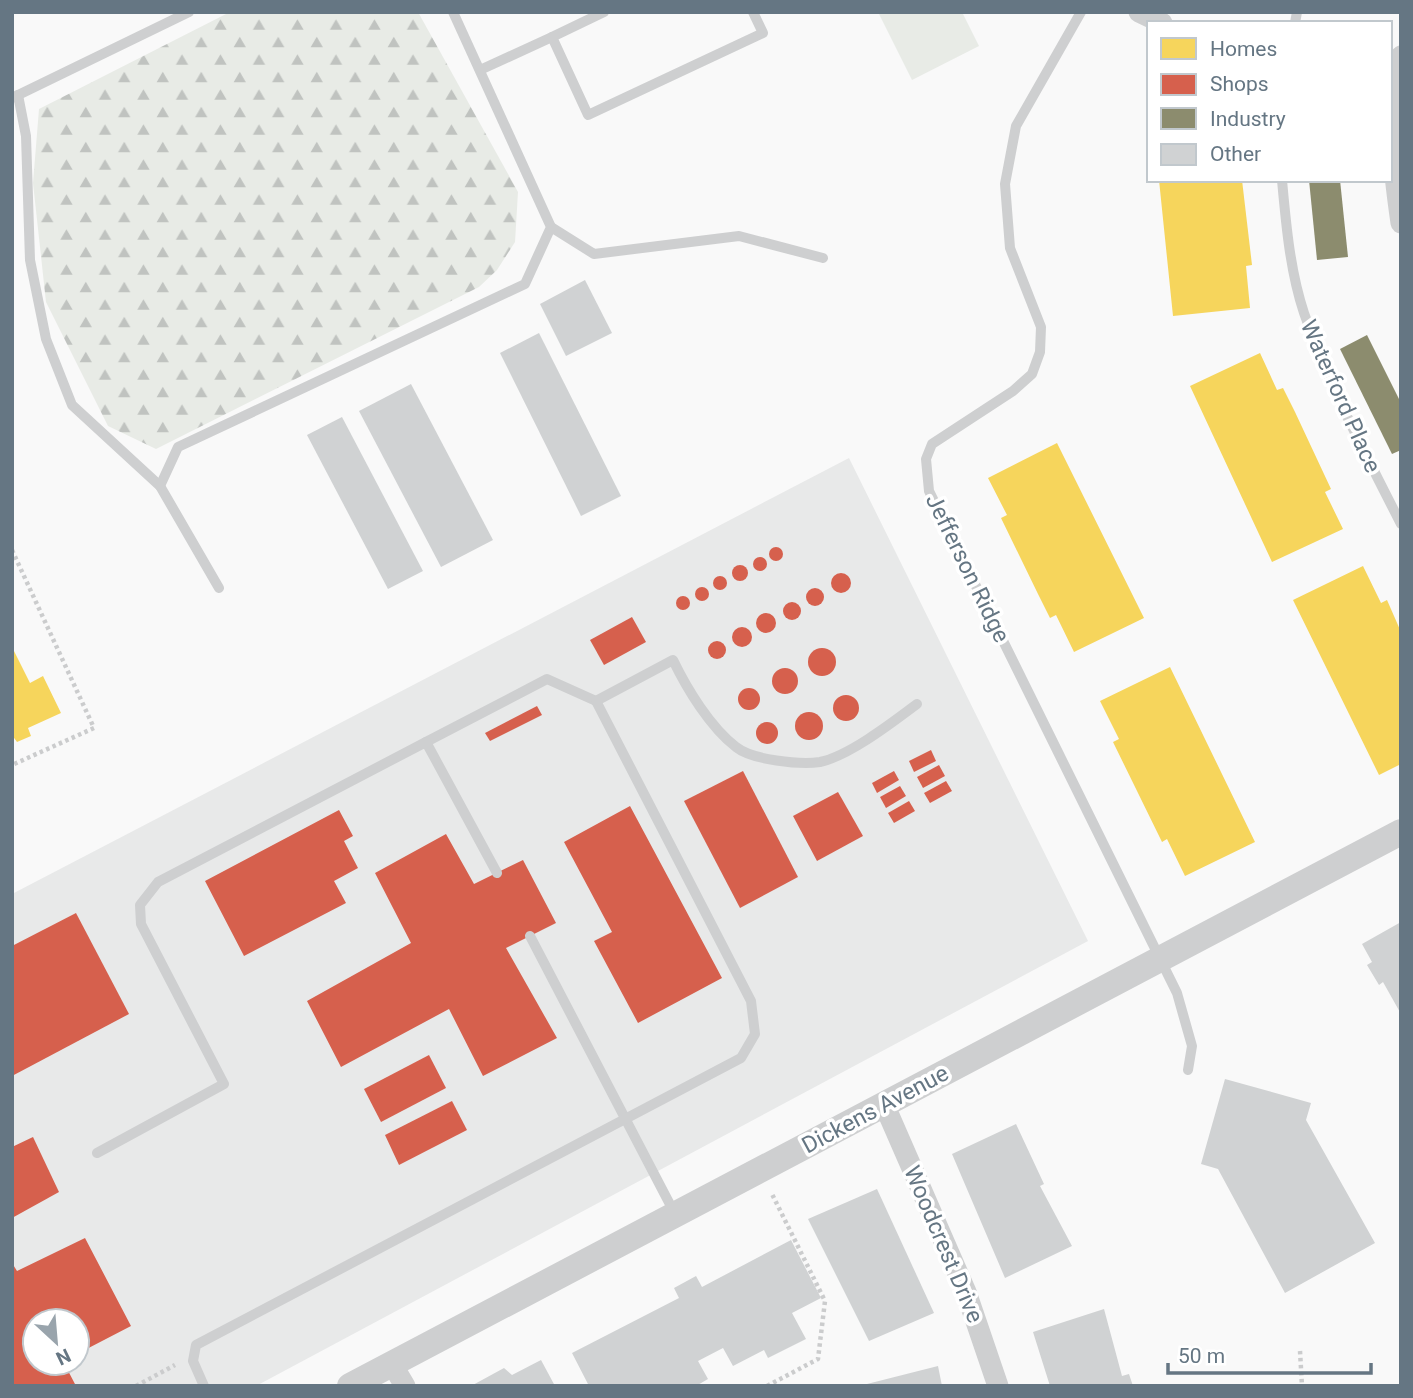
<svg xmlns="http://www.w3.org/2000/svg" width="1413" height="1398" viewBox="0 0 1413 1398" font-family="Roboto,sans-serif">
<defs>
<pattern id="forest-firs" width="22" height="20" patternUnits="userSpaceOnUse" patternTransform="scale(1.75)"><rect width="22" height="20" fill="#e8ebe6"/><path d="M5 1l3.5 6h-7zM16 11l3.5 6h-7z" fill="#c0c3c0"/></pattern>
</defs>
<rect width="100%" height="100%" fill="#f9f9f9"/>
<path fill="#e8e9e9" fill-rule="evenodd" d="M849,458l239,483 -832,445h-244v-492zM35,1321h42v42h-42z"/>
<polygon fill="url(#forest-firs)" points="230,12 418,12 518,192 515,242 497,270 479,287 156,449 108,426 46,302 33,183 39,109"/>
<polygon fill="#e8ebe6" points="878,12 962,12 979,46 912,80"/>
<g fill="#f6d55c">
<polygon points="1159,180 1242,180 1252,265 1246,266 1250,308 1173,316"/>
<polygon points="1260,353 1277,390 1283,388 1295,412 1331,489 1325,492 1343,529 1272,562 1190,386"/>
<polygon points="1057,443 1144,618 1074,652 1056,615 1050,618 1038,594 1001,518 1007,515 988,478"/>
<polygon points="1363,566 1381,603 1387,600 1401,632 1401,764 1379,775 1293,600"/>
<polygon points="12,647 30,683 43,676 61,713 28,728 31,736 17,742 12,735"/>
<polygon points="1170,667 1255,842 1185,876 1167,839 1162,842 1113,742 1119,739 1100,701"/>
</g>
<g fill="#d6604d">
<circle cx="776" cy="554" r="7"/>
<circle cx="760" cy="564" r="7"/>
<circle cx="740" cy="573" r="8"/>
<circle cx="841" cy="583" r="10"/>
<circle cx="720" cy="583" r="7"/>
<circle cx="702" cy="594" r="7"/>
<circle cx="815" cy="597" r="9"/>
<circle cx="683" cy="603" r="7"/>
<circle cx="792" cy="611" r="9"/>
<circle cx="766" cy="623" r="10"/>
<polygon points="632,617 646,642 604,665 590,640"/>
<circle cx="742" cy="637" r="10"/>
<circle cx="717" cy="650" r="9"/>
<circle cx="822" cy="662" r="14"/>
<circle cx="785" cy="681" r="13"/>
<circle cx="749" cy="699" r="11"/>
<circle cx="846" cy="708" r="13"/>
<polygon points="537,706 542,715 490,741 485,733"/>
<circle cx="809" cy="726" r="14"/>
<circle cx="767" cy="733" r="11"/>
<polygon points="931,750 936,761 914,772 909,761"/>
<polygon points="939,765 945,776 923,788 917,777"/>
<polygon points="743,771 798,877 740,908 684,801"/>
<polygon points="894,771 899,780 877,793 872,783"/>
<polygon points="946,781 952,791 930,803 924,793"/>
<polygon points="900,786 906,796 886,808 880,797"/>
<polygon points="838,792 863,836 817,861 793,816"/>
<polygon points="909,801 915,811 894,823 888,813"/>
<polygon points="630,806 722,978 638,1023 594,941 612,932 564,842"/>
<polygon points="339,810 353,836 344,841 358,868 334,881 346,903 244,956 205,881"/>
<polygon points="446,834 474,884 523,860 556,923 506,948 557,1038 483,1076 449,1009 341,1067 307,1001 411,943 375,873"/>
<polygon points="76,913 129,1014 12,1076 12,946"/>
<polygon points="429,1055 446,1088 381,1122 364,1089"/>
<polygon points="452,1101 467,1130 399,1165 385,1135"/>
<polygon points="33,1137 59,1192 12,1218 12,1147"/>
<polygon points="85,1238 131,1326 77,1354 77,1321 35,1321 35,1363 64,1363 76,1386 12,1386 12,1263 17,1271"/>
</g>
<g fill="#8c8c6e">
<polygon points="1309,180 1340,180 1348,257 1317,260"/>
<polygon points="1367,335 1401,403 1401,450 1392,454 1340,349"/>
</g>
<g fill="#d0d2d3">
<polygon points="585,280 612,333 566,356 540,304"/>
<polygon points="539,333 621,496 581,516 500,353"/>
<polygon points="411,384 493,540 441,567 359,411"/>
<polygon points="342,417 423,571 388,589 307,435"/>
<polygon points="1401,922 1401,1014 1383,982 1379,985 1367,965 1372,962 1362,944"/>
<polygon points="1225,1079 1311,1103 1306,1120 1375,1243 1285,1293 1218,1169 1201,1164"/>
<polygon points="1016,1124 1044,1184 1040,1186 1072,1246 1005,1278 952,1154"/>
<polygon points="877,1189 934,1313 869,1341 808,1219"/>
<polygon points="791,1240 821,1298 792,1313 806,1339 768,1358 764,1350 733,1366 723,1348 698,1361 708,1379 696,1386 589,1386 572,1353 679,1298 674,1288 696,1276 702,1287"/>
<polygon points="1104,1309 1122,1376 1129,1374 1133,1386 1050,1386 1033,1332"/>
<polygon points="541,1360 555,1386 471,1386 504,1368 512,1375"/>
<polygon points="938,1366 942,1386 863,1386 863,1385"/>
</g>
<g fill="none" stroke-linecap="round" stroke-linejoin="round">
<g stroke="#cbcccd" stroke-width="4.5" stroke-dasharray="3.5 3.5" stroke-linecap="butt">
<polyline points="12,550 94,728 12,765"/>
<polyline points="1300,1351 1302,1386"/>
<polyline points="136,1386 175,1365"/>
<polyline points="767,1386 818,1359 825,1301 771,1192"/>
</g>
<g stroke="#cecfd0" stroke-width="10">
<polyline points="604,12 552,37 588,115 763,33 753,12"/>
<polyline points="1081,12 1016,126 1005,184 1010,248 1041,327 1040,352 1032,374 1013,391 932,444 926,459 929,491 1177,993 1192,1046 1188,1070"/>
<polyline points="1295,23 1297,12"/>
<polyline points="480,70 552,37"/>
<polyline points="18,95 26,136 30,260 46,339 72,405 160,486 219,588"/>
<polyline points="12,98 189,12"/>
<path d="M1282,180c4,44 8,91 22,133 25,73 62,142 97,211"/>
<polyline points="551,227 594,254 739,236 823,258"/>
<polyline points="160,486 178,447 525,284 551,227 453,12"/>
<polyline points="426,742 547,679 596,701"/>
<polyline points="530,936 675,1214"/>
<polyline points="97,1153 224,1084 141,924 140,905 158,882 426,742 497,873"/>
<path d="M204,1386l-11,-25 3,-16 545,-287 14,-24 -4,-33 -155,-300 77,-41c14,29 37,67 63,87 16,13 64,18 84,15 29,-6 73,-40 97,-58"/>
</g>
<g stroke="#cecfd0" stroke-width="21">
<polyline points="1139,12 1162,23"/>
<path d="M1401,56c-15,55 -8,111 0,167"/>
<polyline points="884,1104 966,1292 998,1386"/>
<polyline points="392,1364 405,1386"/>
</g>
<polyline stroke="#cecfd0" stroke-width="26" points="350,1386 1401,832"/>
</g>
<g text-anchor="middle" stroke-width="7" stroke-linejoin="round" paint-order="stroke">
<g font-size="23" fill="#657683" stroke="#fff">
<text transform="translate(1341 396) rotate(66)" y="8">Waterford Place</text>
<text transform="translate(968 568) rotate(64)" y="8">Jefferson Ridge</text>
<text transform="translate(875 1109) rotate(-28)" y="8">Dickens Avenue</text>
<text transform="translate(944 1244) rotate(67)" y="8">Woodcrest Drive</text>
</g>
</g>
<rect width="1413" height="1398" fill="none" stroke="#657683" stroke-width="28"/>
<rect x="1147" y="21" width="245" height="161" fill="#ffffff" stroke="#c1c8cd" stroke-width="2"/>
<rect x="1161" y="38" width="35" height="21" fill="#f6d55c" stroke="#c1c8cd" stroke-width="2"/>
<text x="1210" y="56" font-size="21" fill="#657683">Homes</text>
<rect x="1161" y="74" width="35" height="21" fill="#d6604d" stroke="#c1c8cd" stroke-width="2"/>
<text x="1210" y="91" font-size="21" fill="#657683">Shops</text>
<rect x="1161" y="108" width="35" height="21" fill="#8c8c6e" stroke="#c1c8cd" stroke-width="2"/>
<text x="1210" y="126" font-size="21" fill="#657683">Industry</text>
<rect x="1161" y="144" width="35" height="21" fill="#d0d2d3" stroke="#c1c8cd" stroke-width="2"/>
<text x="1210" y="161" font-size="21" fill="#657683">Other</text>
<g transform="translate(56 1342) rotate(154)"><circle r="33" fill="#ffffff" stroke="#c1c8cd" stroke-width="2"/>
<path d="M0-5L12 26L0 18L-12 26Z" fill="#99a4ac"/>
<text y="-10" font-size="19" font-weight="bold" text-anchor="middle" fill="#657683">N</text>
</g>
<path d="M1168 1363v10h203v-10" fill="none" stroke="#657683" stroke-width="3.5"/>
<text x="1178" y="1363" font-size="21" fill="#657683" stroke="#ffffff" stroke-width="5" paint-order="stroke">50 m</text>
</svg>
